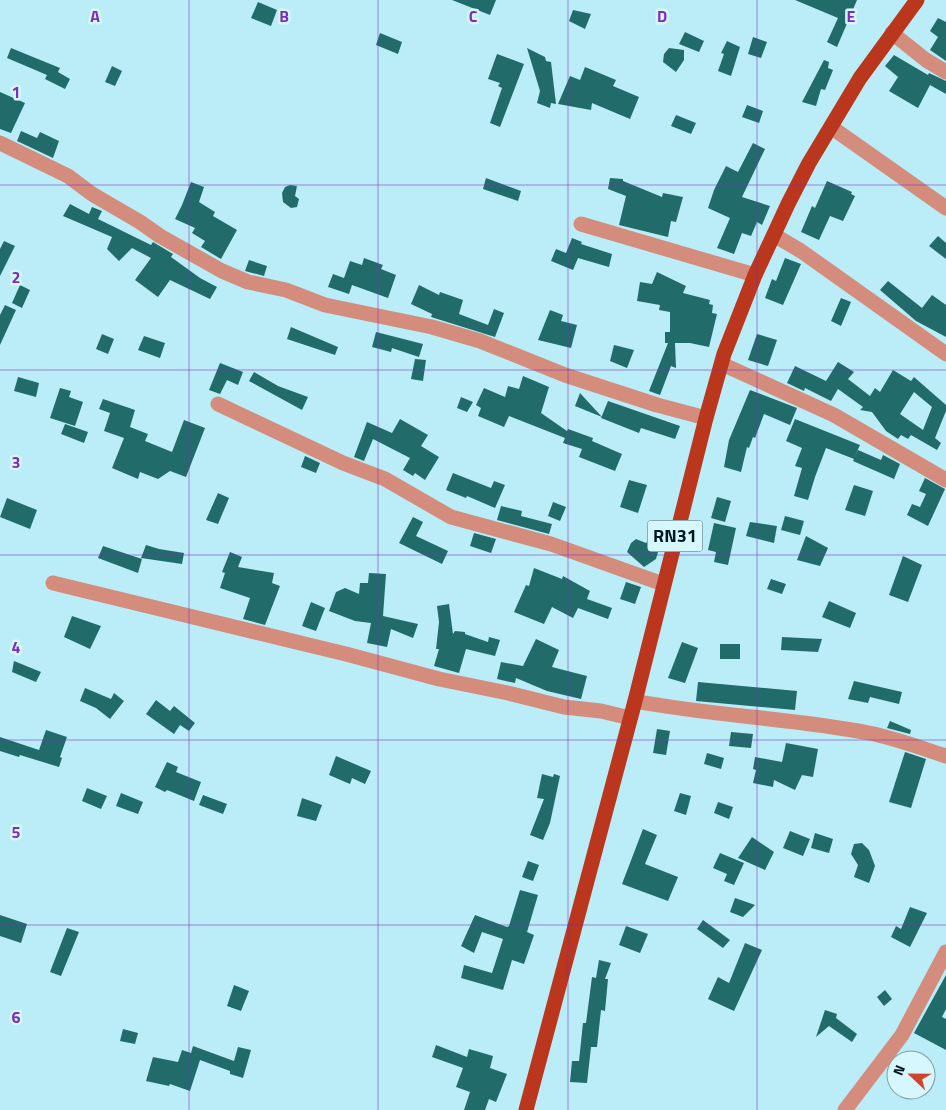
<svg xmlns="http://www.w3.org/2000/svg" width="946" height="1110" viewBox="0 0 946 1110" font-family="'Titillium Web',sans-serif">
<rect width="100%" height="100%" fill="#baedf8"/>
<g fill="#216c6a" fill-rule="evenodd">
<polygon points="452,0 496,0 490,15"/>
<polygon points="795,0 857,0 837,47 827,42 838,18"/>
<polygon points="258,2 277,10 271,26 251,18"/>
<polygon points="573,10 591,14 585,29 569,21"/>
<polygon points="938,18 946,22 946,61 930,50 938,37 930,31"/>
<polygon points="685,32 704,41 699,52 679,44"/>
<polygon points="380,33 402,42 398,54 376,45"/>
<polygon points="753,37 767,42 761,58 748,54"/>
<polygon points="727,41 740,47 731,76 718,71 724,54 721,53"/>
<polygon points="11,48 60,68 58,72 70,79 65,89 45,79 47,75 7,58"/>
<polygon points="527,48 545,57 546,61 551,62 556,104 551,103 550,108 537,103 540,91"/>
<polygon points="669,48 684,50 684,60 676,72 663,62 664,54"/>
<polygon points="497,54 524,64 500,127 490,123 502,88 498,86 500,83 488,79"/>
<polygon points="894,55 928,75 929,73 946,81 946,94 930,85 918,108 889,91 898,77 885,66"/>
<polygon points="824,60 829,62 828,68 833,70 825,90 821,89 816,106 802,102"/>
<polygon points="112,66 122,71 115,86 105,82"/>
<polygon points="585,67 616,80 613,86 639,97 630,119 592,103 591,110 558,104 570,76 580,80"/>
<polygon points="0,92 25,103 11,133 0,129"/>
<polygon points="747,105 763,111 759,123 742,117"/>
<polygon points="676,115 696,123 691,134 671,126"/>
<polygon points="21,131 37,138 40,132 59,141 53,158 17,141"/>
<polygon points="753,143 765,149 742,197 770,206 762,225 757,222 751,236 742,233 734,254 717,248 730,218 708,208 714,190 726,166 738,172"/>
<polygon points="486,178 521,191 518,201 483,189"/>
<polygon points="610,178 623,179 623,181 662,197 663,193 683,197 676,222 671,221 668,237 619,225 626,196 608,189"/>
<polygon points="827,181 852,192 851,194 855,196 843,221 830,216 819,240 801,232 812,206 815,208"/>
<polygon points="191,182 204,187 199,202 215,212 213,216 237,230 221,259 201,247 205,241 192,233 195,228 175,219 182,205"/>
<polygon points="290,185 297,186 295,196 299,199 297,207 291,208 283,202 282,193 285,187"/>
<polygon points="70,204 89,214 92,207 102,211 98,219 151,245 153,242 173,254 171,257 200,278 217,287 210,299 170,280 158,297 135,280 151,258 132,248 119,261 107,249 112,237 63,216"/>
<polygon points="938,236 946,243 946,259 929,246"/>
<polygon points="572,238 582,242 581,244 612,254 609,267 578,258 573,270 551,261 556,249 566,253"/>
<polygon points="4,241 15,246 0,276 0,249"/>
<polygon points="364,258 383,265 381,269 396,275 388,298 352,285 349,294 328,287 333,274 344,278 350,261 362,265"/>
<polygon points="785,258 801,264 783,305 765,298 772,279 776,281"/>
<polygon points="249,260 267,266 264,276 245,271"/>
<polygon points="657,272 686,286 683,293 710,300 709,304 713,305 712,313 717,314 709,347 690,343 675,343 676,368 671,366 660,395 649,391 668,343 665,343 665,332 670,332 670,312 659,310 660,305 637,301 640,282 652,284"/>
<polygon points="888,281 922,308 932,295 946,305 946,337 916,321 880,290"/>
<polygon points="20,285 30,290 22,308 12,303"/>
<polygon points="419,285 439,295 440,292 463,300 459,314 488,325 494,309 504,313 495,337 431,317 432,314 411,304"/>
<polygon points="841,298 851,302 841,326 831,321"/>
<polygon points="5,305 16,310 0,345 0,315"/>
<polygon points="550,310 563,315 561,321 577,325 571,348 538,340"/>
<polygon points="291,327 338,347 335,355 287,339"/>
<polygon points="376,332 423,344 419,357 392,348 391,352 372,347"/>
<polygon points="102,334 114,339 108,354 96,349"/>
<polygon points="757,334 777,340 768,366 748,360"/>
<polygon points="144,336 165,343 160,358 138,350"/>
<polygon points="614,345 634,350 627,368 610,361"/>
<polygon points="415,359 426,360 423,381 411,379"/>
<path d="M838,362l16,10 -6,7 22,17 5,-8 5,4 13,-22 18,11 3,-4 32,28v6l-11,27 6,5 -4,7 -26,-15 -3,4 -7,-4 -3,4 -12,-8 -14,-19 -12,-2 3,-3 -25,-18 -7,12 -26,-13 -1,3 -17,-8 8,-17 31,15zM914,392l18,15 -9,23 -23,-16z"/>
<polygon points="220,363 243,372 238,385 227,380 220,394 209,390"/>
<polygon points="254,372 278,386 308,397 302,410 249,381"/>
<polygon points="523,376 549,387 541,413 567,431 568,429 593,438 592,441 622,454 615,471 579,457 582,449 563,443 565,438 509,416 504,427 478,416 481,408 476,405 484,388 505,397 508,386 519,389"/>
<polygon points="18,377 39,383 36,397 14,391"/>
<polygon points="60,388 71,391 69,397 83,402 75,426 50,418"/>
<polygon points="750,390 797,408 790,425 764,414 755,438 753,437 749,448 747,447 741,472 724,467 729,440"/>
<polygon points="580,393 602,417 575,406"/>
<polygon points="461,397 473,402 467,412 457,408"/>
<polygon points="103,399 135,410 130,427 148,434 145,441 172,452 184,420 205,428 186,477 170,471 158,479 140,472 138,479 112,468 124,438 104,431 110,413 99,409"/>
<polygon points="608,401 680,426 675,439 641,428 639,433 601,418"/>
<polygon points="400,419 428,435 421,446 439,457 425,480 415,473 413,476 403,470 410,458 373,439 364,461 354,457 367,422 392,433"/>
<polygon points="795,419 860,445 855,456 858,450 881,460 883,455 900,464 894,479 853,461 854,459 826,448 815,477 808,500 794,496 802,468 795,466 802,448 786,441"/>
<polygon points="65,424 88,432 84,443 61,434"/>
<polygon points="305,456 320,463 316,473 301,467"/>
<polygon points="453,473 491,488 494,481 505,485 495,508 467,496 466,498 446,490"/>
<polygon points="925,478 945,489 928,526 907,515 912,504 920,507 926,494 919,491"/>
<polygon points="629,480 647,485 638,513 620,507"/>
<polygon points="854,485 873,491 865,516 845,510"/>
<polygon points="218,493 229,498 218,524 206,520"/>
<polygon points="717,497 731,501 725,522 711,518"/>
<polygon points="7,498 37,510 30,529 0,517"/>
<polygon points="553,502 566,507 560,521 548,516"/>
<polygon points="501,506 522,511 521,516 552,524 549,534 497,520"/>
<polygon points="785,516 804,521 800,535 781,530"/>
<polygon points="413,517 423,522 416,536 448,551 442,564 399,543"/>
<polygon points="750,522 777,526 774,543 746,536"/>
<polygon points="714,523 736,528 728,565 714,562 716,552 708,550"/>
<polygon points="474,533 496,539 491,553 470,546"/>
<polygon points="806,536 828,548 820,566 797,560"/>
<polygon points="651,537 658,540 660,545 656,559 644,567 627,552 631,543 636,539 646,543"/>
<polygon points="146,545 159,549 184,553 182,564 141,558"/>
<polygon points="103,546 142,559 138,573 98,558"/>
<polygon points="230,552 242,557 238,567 274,573 272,583 280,586 265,625 243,619 250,598 220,588 225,573 222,572"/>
<polygon points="903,556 922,565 908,602 889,595"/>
<polygon points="534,568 562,579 563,576 590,591 587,599 612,608 608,619 578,608 573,618 552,607 544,624 514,612 526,585 529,586"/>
<polygon points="369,573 386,574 383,616 418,624 413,638 391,629 387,647 367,643 371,623 355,621 329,611 336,592 345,588 359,594 360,583 368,583"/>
<polygon points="771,579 786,584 782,594 767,589"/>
<polygon points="626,582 641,587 635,604 620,599"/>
<polygon points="829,601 856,613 850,628 822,617"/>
<polygon points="311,602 325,608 316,631 302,626"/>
<polygon points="449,604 453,634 455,631 465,632 465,634 488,642 489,637 500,640 495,656 466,649 459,673 434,666 439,649 436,649 439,622 437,606"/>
<polygon points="72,616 101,626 90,649 64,637"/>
<polygon points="782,637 822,639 818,652 781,650"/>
<polygon points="536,639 559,650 552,667 587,676 581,699 547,691 516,678 515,683 497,679 501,662 523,666"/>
<polygon points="682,642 698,648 685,683 668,678"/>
<rect x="720" y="644" width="20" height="15"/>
<polygon points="14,661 41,672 36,682 12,672"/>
<polygon points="854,681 902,692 899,704 870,697 868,703 848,699"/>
<polygon points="698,682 797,691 795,710 696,701"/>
<polygon points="85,688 111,699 114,693 124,701 110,719 96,708 80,701"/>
<polygon points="156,700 170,711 174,706 195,723 189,731 180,725 174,734 146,714"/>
<polygon points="890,721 911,730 910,734 887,728"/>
<polygon points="657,729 670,731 666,755 653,753"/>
<polygon points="46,730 67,737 60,757 62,758 59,767 20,755 19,757 0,751 0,737 39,750"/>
<polygon points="731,732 753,734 751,748 729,746"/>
<polygon points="786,743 818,749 813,777 802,775 795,790 774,780 773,787 753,783 756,770 753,769 755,757 782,762"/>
<polygon points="905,752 926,759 911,808 889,802"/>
<polygon points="707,753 724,758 721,769 704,764"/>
<polygon points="336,756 371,771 365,784 352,778 350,784 329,775"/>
<polygon points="167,762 178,767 176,772 201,782 194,801 167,790 165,792 155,787"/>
<polygon points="542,774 553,777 554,774 560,776 550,823 543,840 530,835 544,799 537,798"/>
<polygon points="87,788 107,796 101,809 82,801"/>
<polygon points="121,793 143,802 138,814 116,806"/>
<polygon points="680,793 691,796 686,815 674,811"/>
<polygon points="203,795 227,804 223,814 199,805"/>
<polygon points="302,798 322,805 316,821 297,816"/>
<polygon points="718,802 733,807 729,819 714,813"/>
<polygon points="643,829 657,835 645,864 678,877 668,901 622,884"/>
<polygon points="790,831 810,839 803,856 783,848"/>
<polygon points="815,833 833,839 829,853 811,848"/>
<polygon points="752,837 774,852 765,870 738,858"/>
<polygon points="862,843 869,850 875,866 869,883 854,877 858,865 851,854 854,844"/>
<polygon points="720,853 744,863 734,885 724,881 727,874 713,868"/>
<polygon points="528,861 539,865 533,881 522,877"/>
<polygon points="520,890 538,895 527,932 534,935 524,964 512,960 503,990 461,978 464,965 492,973 503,939 482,932 474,953 461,946 475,915 507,927 509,926"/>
<polygon points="735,898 755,905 743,917 730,912"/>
<polygon points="910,907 927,913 910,947 891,937 896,926 901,929"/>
<polygon points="0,915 27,924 21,943 0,936"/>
<polygon points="703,920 730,940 723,948 697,929"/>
<polygon points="626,926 648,934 640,953 619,945"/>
<polygon points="67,928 79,932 61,976 50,972"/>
<polygon points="745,943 762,950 734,1011 708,999 718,977 729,983"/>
<polygon points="599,960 611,963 605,979 608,979 605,1011 601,1010 597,1047 591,1047 587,1083 570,1082 572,1061 579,1061 583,1023 586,1023 592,977 596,978"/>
<polygon points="946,975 946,1009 942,1017 946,1019 946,1050 914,1033"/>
<polygon points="234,985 249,991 241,1011 227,1006"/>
<polygon points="885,990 892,999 884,1006 877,997"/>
<polygon points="825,1010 837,1014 836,1018 857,1034 852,1042 829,1026 816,1037"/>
<polygon points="123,1029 138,1033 135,1044 120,1041"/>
<polygon points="436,1045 467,1057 469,1049 493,1056 490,1068 507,1074 496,1102 489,1099 485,1110 464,1110 470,1092 456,1087 463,1068 432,1057"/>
<polygon points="193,1046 234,1061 238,1047 251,1050 243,1078 230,1074 230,1071 200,1060 190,1091 170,1084 169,1086 146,1081 153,1057 178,1062 182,1050 191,1053"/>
</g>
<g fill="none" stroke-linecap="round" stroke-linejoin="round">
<g stroke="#d48d7d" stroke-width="15">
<polyline points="892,33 926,60 946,72"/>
<polyline points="831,127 946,208"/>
<polyline points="0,143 68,176 92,194 140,222 160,236 222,271 248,282 286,290 325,305 432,327 480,341 565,375 657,405 706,418"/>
<polyline points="581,224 755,275"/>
<polyline points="774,235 801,251 946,354"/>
<polyline points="722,364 834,415 946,480"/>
<polyline points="218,404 343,463 385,479 451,517 551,544 663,584"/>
<polyline points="53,583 346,654 439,679 508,693 564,707 601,711 630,718"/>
<path d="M635,701c77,15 157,17 234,32 26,5 52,15 77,23"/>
<polyline points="845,1110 902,1035 946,952"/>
</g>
<polyline stroke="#ba371e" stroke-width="15" points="526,1110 635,701 706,418 724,354 755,275 788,204 809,163 860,78 917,0"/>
</g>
<path fill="none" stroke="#7b2cbf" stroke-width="1" stroke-opacity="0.55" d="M189,0v1110M378,0v1110M568,0v1110M757,0v1110M0,185h946M0,370h946M0,555h946M0,740h946M0,925h946"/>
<g text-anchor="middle" stroke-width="5" stroke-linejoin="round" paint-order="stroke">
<rect fill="#d6f7fe" stroke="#405b60" stroke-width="1" x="647.5" y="520.5" width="55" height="31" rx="4"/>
<g font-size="18" font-weight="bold" fill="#00181d">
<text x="675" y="542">RN31</text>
</g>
</g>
<g font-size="16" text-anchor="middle" font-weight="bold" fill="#7b2cbf" stroke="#d6f7fe" stroke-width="5" stroke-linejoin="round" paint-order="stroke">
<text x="95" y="22">A</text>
<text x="284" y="22">B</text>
<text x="473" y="22">C</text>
<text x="662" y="22">D</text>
<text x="851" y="22">E</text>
<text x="16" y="98">1</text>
<text x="16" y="283">2</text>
<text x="16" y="468">3</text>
<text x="16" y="653">4</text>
<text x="16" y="838">5</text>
<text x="16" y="1023">6</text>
</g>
<g transform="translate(911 1075) rotate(292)"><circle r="24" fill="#d6f7fe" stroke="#809ea4"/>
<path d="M0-4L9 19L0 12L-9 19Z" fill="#cf442a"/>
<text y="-8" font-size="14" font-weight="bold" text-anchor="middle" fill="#00181d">N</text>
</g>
</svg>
